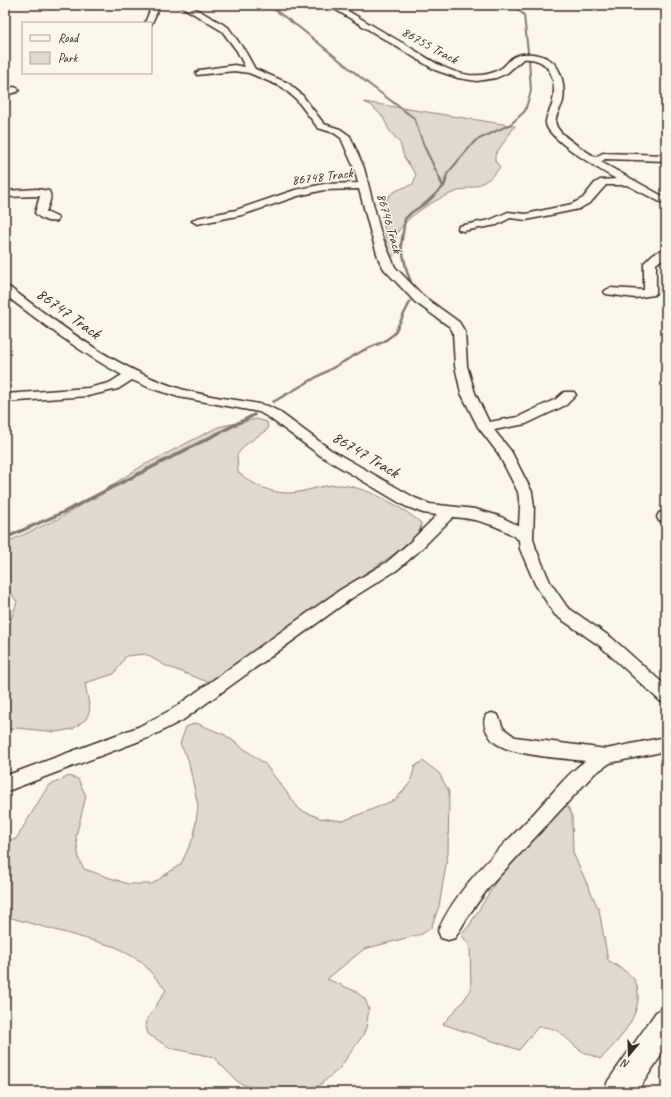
<svg xmlns="http://www.w3.org/2000/svg" width="671" height="1097" viewBox="0 0 671 1097" font-family="Caveat,sans-serif">
<rect width="100%" height="100%" fill="#fbf7ec"/>
<filter id="ink" filterUnits="userSpaceOnUse"><feTurbulence type="fractalNoise" baseFrequency=".025" numOctaves="2"/><feDisplacementMap in="SourceGraphic" scale="8" xChannelSelector="R" yChannelSelector="G"/><feConvolveMatrix kernelMatrix="1 2 1 2 8 2 1 2 1" color-interpolation-filters="sRGB"/></filter>
<g filter="url(#ink)">
<g fill="#dfd9ce" stroke="#8d8276">
<path d="M364,102l151,24 -20,29v6l5,6c-14,20 -29,19 -50,27 -16,6 -46,24 -53,40 -4,7 0,14 -2,21l-4,2c-6,-13 -12,-51 -1,-62 5,-5 16,-8 23,-11l3,-9 -12,-18 -4,-14 -11,-13 -6,-13 -12,-12z"/>
<path d="M256,419l11,3 1,7 -23,16 -8,10 1,17c13,12 32,21 50,21 16,0 32,-8 48,-8 26,-1 67,22 85,38l-1,9 -21,19 -77,51 -105,77 -9,3 -42,-16 -21,-12 -19,2 -12,18 -29,9 5,27 -4,9 -13,10 -17,3 -38,-4 -13,3v-107l5,-2 7,-20 -12,-18v-41l55,-25 82,-52 76,-39z"/>
<polygon points="196,723 225,735 265,764 300,810 320,818 343,821 395,800 410,783 415,766 423,761 439,773 449,792 448,853 439,906 431,928 422,934 364,949 327,979 355,991 365,999 369,1009 366,1028 363,1035 339,1069 317,1087 304,1092 261,1092 251,1088 238,1082 213,1057 170,1048 148,1034 145,1023 166,990 142,962 116,947 8,917 5,918 5,841 16,839 48,786 69,776 78,779 86,796 76,836 79,860 84,869 128,884 152,884 181,864 194,836 198,806 188,759 180,744 186,727"/>
<path d="M562,806l6,1 4,9 1,37 26,57 9,50c8,6 23,13 27,21 13,27 -16,61 -35,78 -6,-3 -14,-5 -20,-9 -16,-12 -20,-24 -42,-23l-19,23 -76,-26 21,-24 7,-11 -1,-41 -2,-5 -7,-8 8,-9 31,-51z"/>
</g>
<g fill="none" stroke-linecap="round" stroke-linejoin="round">
<g stroke="#85796d" stroke-width="2">
<polyline points="268,5 300,28 370,85 414,118 424,146 441,181"/>
<polyline points="513,5 524,15 528,52"/>
<polyline points="445,181 447,174 475,141 511,124 525,111 531,91 529,59"/>
</g>
<g stroke="#85796d" stroke-width="2.5">
<polyline points="440,180 443,186"/>
<polyline points="413,287 407,272 401,245 405,219 412,212 426,203 444,186 446,180"/>
<polyline points="273,402 364,350 383,342 394,334 410,302"/>
</g>
<polyline stroke="#85796d" stroke-width="3.5" points="5,538 64,512 254,415"/>
<g stroke="#3b2a1e" stroke-width="3">
<g id="street">
<polygon points="152,5 160,5 151,25 151,23 145,23"/>
<path d="M179,5h10l39,22 17,24 10,18 33,14 14,12 22,29 16,5 10,7 14,32 17,66 14,33 28,29 36,26 6,10 2,34 8,27 14,29 29,-5 38,-18 8,-7h10l2,3 -10,10 -40,19 -32,6 17,21 21,41 2,15 -1,31 3,11 14,33 17,25 45,31 54,48v17l-6,-2 -60,-55 -45,-31 -20,-31 -15,-35 -1,-9c-19,-15 -42,-21 -66,-23l-34,34 -22,19 -45,28 -169,122 -33,17 -145,55v-16l133,-49 33,-17 169,-120 47,-28 22,-19 28,-28 -14,-2 -18,-7 -84,-50 -53,-39 -9,-5 -80,-15 -29,-9 -18,-8 -14,9 -30,7 -83,6v-8l83,-6 21,-5 13,-8c-42,-23 -79,-51 -117,-80v-10l4,2c54,40 107,82 172,102 28,9 58,10 87,17l10,5 53,39 84,48 15,6 45,5 24,7 20,10 1,-19 -2,-15 -20,-39 -20,-26 -17,-34 -6,-27 -2,-34 -3,-5 -35,-25 -31,-33 -5,-9 -8,-26 -12,-45 -35,1 -26,6 -56,19 -45,9 -5,-3 5,-3 39,-8 59,-20 29,-6 34,-1 -4,-15 -13,-30 -7,-5 -16,-5 -22,-29 -14,-12 -33,-14 -15,-2 -37,4 -1,-2 4,-3 34,-5 11,2 -8,-16 -15,-20z"/>
<path d="M328,5h10c22,13 45,27 68,40 20,12 40,27 63,30 10,1 20,0 29,-5 6,-2 9,-8 14,-12 9,-7 28,-5 38,2 12,8 15,27 13,41 -2,8 -11,18 -6,26 6,11 28,23 38,30l8,-4 63,2v6l-61,-2 -4,3 65,36v7l-39,-20h-21l-15,17 -12,7 -53,11 -16,-2 -13,7 -34,6 -4,-1 -1,-2 1,-2 31,-6 18,-8 18,2 46,-10 11,-6 12,-15 5,-3 16,-1c-16,-9 -62,-37 -69,-52 -4,-8 5,-18 6,-26 4,-23 -4,-44 -30,-42l-16,14 -11,5 -19,3 -19,-3 -23,-8z"/>
<polygon points="14,87 17,88 19,90 17,92 5,95 5,89"/>
<path d="M37,189l12,2c4,7 -1,14 -3,21l11,5 1,2 -1,2c-8,2 -17,-2 -22,-8l5,-17 -35,1v-6z"/>
<polygon points="666,248 666,256 656,264 656,293 654,295 635,298 606,294 604,292 606,290 610,288 644,290 644,263 653,254"/>
<polygon points="666,511 666,522 659,521 657,517 659,513"/>
<path d="M492,713l6,2 5,13 12,9 91,12 60,-12v14l-56,12 -16,11 -104,112 -20,27 -15,25 -7,2 -7,-2 -3,-7c21,-48 64,-83 98,-120 16,-17 30,-36 49,-50 -24,-3 -69,-5 -88,-17 -5,-3 -7,-7 -10,-12 -3,-6 -4,-11 -1,-17z"/>
</g>
</g>
<g stroke="#3b2a1e" stroke-width="3">
<polygon id="secondary" points="666,1007 666,1048 637,1092 604,1092 608,1081 656,1012"/>
</g>
<use href="#street" fill="#fbf7ec" fill-rule="evenodd"/>
<use href="#secondary" fill="#fbf7ec" fill-rule="evenodd"/>
</g>
</g>
<g text-anchor="middle" stroke-width="3" stroke-linejoin="round" paint-order="stroke">
<g font-size="14" fill="#3b2a1e" stroke="#fbf7ec">
<text transform="translate(430 45) rotate(29)" y="5">86755 Track</text>
<text transform="translate(322 176) rotate(-7)" y="5">86748 Track</text>
<text transform="translate(390 223) rotate(74)" y="5">86746 Track</text>
</g>
<g font-size="17" fill="#3b2a1e" stroke="#fbf7ec">
<text transform="translate(69 313) rotate(36)" y="6">86747 Track</text>
<text transform="translate(366 454) rotate(31)" y="6">86747 Track</text>
</g>
</g>
<rect width="671" height="1097" fill="none" stroke="#fbf7ec" stroke-width="20"/>
<rect x="10" y="10" width="651" height="1077" fill="none" stroke="#3b2a1e" stroke-width="1.5" filter="url(#ink)"/>
<rect x="22" y="22" width="130" height="52" fill="#fbf7ec" stroke="#aea59a"/>
<rect x="30" y="35" width="20" height="6" fill="#fbf7ec" stroke="#aea59a"/>
<text x="58" y="42" font-size="12" fill="#3b2a1e">Road</text>
<rect x="30" y="52" width="20" height="12" fill="#dfd9ce" stroke="#aea59a"/>
<text x="58" y="62" font-size="12" fill="#3b2a1e">Park</text>
<g transform="translate(629 1055) rotate(199)" stroke="#fbf7ec" stroke-width="3" paint-order="stroke">
<path d="M0-3L7 15L0 10L-7 15Z" fill="#3b2a1e"/>
<text y="-6" font-size="11" font-weight="bold" text-anchor="middle" fill="#3b2a1e">N</text>
</g>
</svg>
